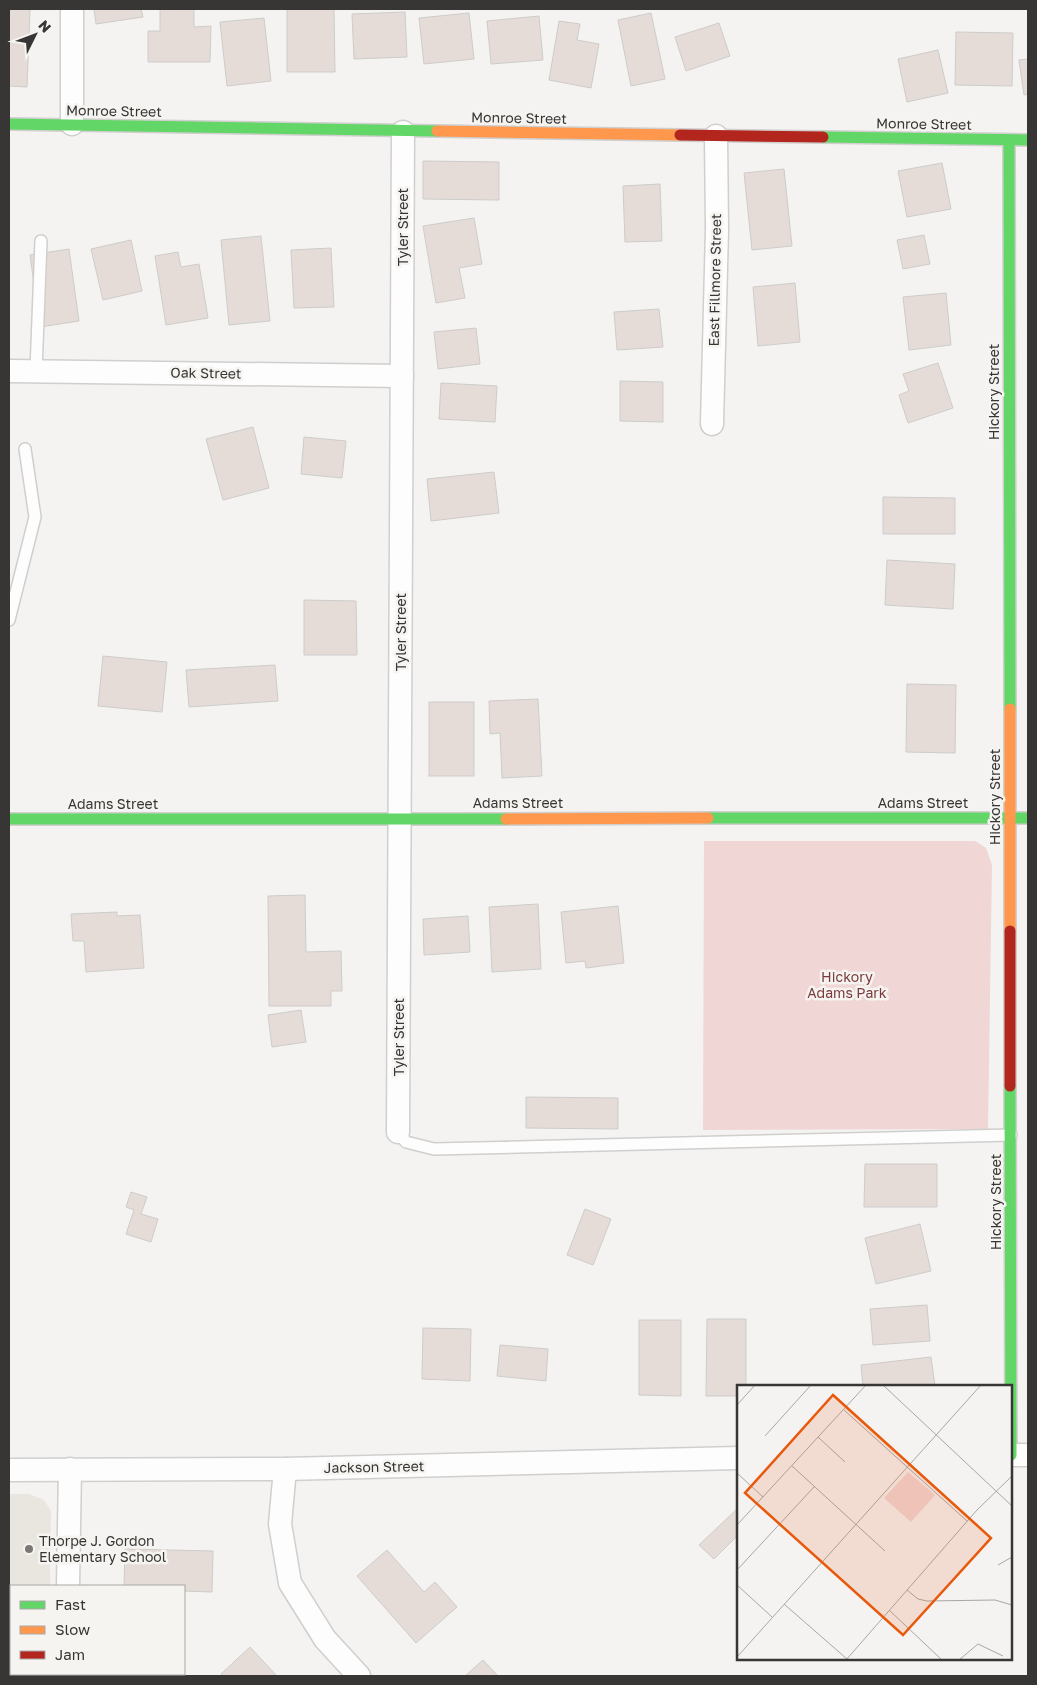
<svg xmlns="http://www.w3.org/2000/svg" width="1037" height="1685" viewBox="0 0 1037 1685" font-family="'Golos Text',sans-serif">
<rect width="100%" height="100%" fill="#f4f3f2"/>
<polygon fill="#e9e6e0" points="9,1494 29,1494 44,1500 51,1511 50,1586 11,1586 11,1674 48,1674 48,1676 9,1676"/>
<polygon fill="#f0d6d5" points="704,841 975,841 986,848 992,865 988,1129 703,1130"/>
<g fill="#e5dcd7" stroke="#cdcccb">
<polygon points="9,9 30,9 27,87 9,86"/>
<polygon points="94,9 141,9 143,17 96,24"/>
<polygon points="160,9 194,9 194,27 211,26 210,62 148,62 148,31 160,31"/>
<polygon points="287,9 334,9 335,72 287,72"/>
<polygon points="405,12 407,57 354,59 352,14"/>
<polygon points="469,13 474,59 424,64 419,18"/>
<polygon points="651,13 665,79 631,86 618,20"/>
<polygon points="539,16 543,60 491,64 487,21"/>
<polygon points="264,18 271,81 227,86 220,22"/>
<polygon points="559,21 580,24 577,40 599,44 591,88 549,80"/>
<polygon points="719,23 730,56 686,71 675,37"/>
<polygon points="956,32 1013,33 1012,86 955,85"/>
<polygon points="938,50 948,93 907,102 898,59"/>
<polygon points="1028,59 1028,94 1024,95 1019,60"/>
<polygon points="423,161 499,162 499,200 423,199"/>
<polygon points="942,163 951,209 907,217 898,171"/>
<polygon points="784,169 792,246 752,250 744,173"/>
<polygon points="660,184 662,241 625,242 623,186"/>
<polygon points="474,218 482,264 459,268 465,298 436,303 423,226"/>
<polygon points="924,235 930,264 903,269 897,240"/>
<polygon points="261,236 270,321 229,325 221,240"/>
<polygon points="131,240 142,291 103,300 91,249"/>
<polygon points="331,248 334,307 294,308 291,250"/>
<polygon points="69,249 79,321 40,327 30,255"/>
<polygon points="178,252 181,267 199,264 208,318 166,325 155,256"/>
<polygon points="795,283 800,342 758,346 753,287"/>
<polygon points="946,293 951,345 909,350 903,297"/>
<polygon points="659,309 663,347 617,350 614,312"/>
<polygon points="476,328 480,364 438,369 434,332"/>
<polygon points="938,363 953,408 908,423 899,395 909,391 903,374"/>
<polygon points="620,381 663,382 663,422 620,421"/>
<polygon points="441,383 497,386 495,422 439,419"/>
<polygon points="253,427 269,488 223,500 206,439"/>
<polygon points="304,437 346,441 342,478 301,474"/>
<polygon points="494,472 499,513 431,521 427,479"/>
<polygon points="883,497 955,498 955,534 883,534"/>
<polygon points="887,560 955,564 953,609 885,605"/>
<polygon points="304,600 356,601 357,655 304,655"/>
<polygon points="103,656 167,662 162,712 98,706"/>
<polygon points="275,665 278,701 189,707 186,670"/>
<polygon points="907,684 956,685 955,753 906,752"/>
<polygon points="538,699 542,776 502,778 500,733 490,734 489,701"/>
<rect x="429" y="702" width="45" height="74"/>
<polygon points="305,895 306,952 341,951 342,991 331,991 331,1006 269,1006 268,896"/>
<polygon points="538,904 541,969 492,972 489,907"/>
<polygon points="618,906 624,963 586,968 585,961 566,963 561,912"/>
<polygon points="117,912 117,916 140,915 144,968 86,972 84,941 73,941 71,914"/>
<polygon points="468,916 470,952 424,955 423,919"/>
<polygon points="301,1010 306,1042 272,1047 268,1015"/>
<polygon points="526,1097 618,1098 618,1129 526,1128"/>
<polygon points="865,1164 937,1164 937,1207 864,1207"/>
<polygon points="131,1192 147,1197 141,1214 158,1219 151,1242 126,1234 134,1210 126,1207"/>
<polygon points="585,1209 611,1219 593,1265 567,1255"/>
<polygon points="920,1224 931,1271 876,1284 865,1238"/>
<polygon points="927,1305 930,1341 873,1345 870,1309"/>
<polygon points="707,1319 746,1319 746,1386 738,1386 738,1396 706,1396"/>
<polygon points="639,1320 681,1320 681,1396 639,1395"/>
<polygon points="423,1328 471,1329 470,1381 422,1379"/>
<polygon points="500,1345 548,1349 546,1381 497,1376"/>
<polygon points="931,1357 935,1386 863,1386 861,1365"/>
<polygon points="738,1508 738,1539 736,1537 714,1559 699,1545"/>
<polygon points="125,1549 213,1551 212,1592 184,1591 184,1586 124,1586"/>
<polygon points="387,1550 424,1592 435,1582 457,1607 416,1643 357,1576"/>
<polygon points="250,1647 277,1676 223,1676 221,1674"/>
<polygon points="483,1660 498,1676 465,1676"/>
<rect x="118" y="1674" width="46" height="2"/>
</g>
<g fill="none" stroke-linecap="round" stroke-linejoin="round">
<g stroke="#d0cfce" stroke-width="14">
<g id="lane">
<polyline points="36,371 41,241"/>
<polyline points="9,620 35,517 25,449"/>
<polyline points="398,1132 406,1142 434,1149 1011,1135"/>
</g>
</g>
<g stroke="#d0cfce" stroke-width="25">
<g id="street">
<polyline points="72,124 72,9"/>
<polyline points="9,371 402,376"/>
<polyline points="712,424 717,229 716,136"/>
<polyline points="398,1132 403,132"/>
<polyline points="1011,1455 1028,1455"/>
<polyline points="285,1469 280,1524 290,1583 325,1639 359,1676"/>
<polyline points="9,1470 285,1469 738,1458"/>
<polyline points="68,1586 70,1469"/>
<polyline points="66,1676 66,1674"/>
</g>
</g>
<g stroke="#d0cfce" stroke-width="14">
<g id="fast">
<polyline points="9,124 437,131"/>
<polyline points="823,137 1027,140"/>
<polyline points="1009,140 1010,709"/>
<polyline points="708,818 1027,818"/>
<polyline points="9,819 506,819"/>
<polyline points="1010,1086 1011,1455"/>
</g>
</g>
<g stroke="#d0cfce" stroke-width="14">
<g id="slow">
<polyline points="437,131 680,135"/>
<polyline points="1010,709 1010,931"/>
<polyline points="506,819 708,818"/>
</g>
</g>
<g stroke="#d0cfce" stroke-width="14">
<g id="jam">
<polyline points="680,135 823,137"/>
<polyline points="1010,931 1010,1086"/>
</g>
</g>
<use href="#lane" stroke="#fdfdfd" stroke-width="11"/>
<use href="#street" stroke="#fdfdfd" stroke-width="22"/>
<use href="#fast" stroke="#63d668" stroke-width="11"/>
<use href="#slow" stroke="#ff974d" stroke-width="11"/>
<use href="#jam" stroke="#b3261e" stroke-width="11"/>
</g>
<circle fill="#797877" stroke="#f5f4f1" stroke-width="2" cx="29" cy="1549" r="5"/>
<g text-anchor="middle" stroke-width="5" stroke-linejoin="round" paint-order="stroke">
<g font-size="14" fill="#373635" stroke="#f5f4f1">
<text transform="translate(114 111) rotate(1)" y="5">Monroe Street</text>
<text transform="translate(519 118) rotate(1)" y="5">Monroe Street</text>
<text transform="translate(924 124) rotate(1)" y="5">Monroe Street</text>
<text transform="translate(403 227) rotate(-90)" y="5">Tyler Street</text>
<text transform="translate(715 280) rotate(-89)" y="5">East Fillmore Street</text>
<text transform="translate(206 373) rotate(1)" y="5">Oak Street</text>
<text transform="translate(994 392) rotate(-90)" y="5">Hickory Street</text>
<text transform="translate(401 632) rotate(-90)" y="5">Tyler Street</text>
<text transform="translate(995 797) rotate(-90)" y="5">Hickory Street</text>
<text x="518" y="808">Adams Street</text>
<text x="923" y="808">Adams Street</text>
<text x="113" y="809">Adams Street</text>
<text transform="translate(399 1037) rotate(-90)" y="5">Tyler Street</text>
<text transform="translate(996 1202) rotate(-90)" y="5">Hickory Street</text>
<text transform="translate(374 1467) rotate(-1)" y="5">Jackson Street</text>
</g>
<g font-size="14" fill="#7b3a3d" stroke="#f5f4f1">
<text x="847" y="982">Hickory<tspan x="847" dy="16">Adams Park</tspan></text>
</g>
<g font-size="14" fill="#373635" stroke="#f5f4f1" text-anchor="start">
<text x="39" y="1546">Thorpe J. Gordon<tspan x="39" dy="16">Elementary School</tspan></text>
</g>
</g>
<g transform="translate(737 1385)">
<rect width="275" height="275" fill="#f4f3f2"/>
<path d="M171,87l27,23 -24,27 -27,-24z" fill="#f0d6d5"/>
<path fill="none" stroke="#a8a7a6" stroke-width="1" d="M146,0l129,121M0,20l18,-20M107,25l123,111M28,51l46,-51M81,52l27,25M55,81l93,85M0,88l26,24M0,140l129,-140M261,180l14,-8M0,185l77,-83M0,200l35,32M170,205l11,9 9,2 68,-1 17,5M47,219l63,55M152,225l53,50M0,272l244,-272M109,275l131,-150 35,-34M222,275l19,-16 25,12"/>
<path fill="#e8590c" fill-opacity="0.15" stroke="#e8590c" stroke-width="2.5" d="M96,10l158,143 -88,97 -158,-142z"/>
<rect width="275" height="275" fill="none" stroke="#373635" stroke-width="2.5"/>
</g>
<rect width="1037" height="1685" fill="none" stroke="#373635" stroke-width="20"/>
<rect x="10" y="1585" width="175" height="90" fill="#f5f4f1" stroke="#a9a8a6"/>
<rect x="20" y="1601" width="25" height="8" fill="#63d668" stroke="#a9a8a6"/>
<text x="55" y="1610" font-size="15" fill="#373635">Fast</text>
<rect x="20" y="1626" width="25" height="8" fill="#ff974d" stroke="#a9a8a6"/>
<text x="55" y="1635" font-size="15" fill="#373635">Slow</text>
<rect x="20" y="1651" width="25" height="8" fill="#b3261e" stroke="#a9a8a6"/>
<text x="55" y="1660" font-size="15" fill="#373635">Jam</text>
<g transform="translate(35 35) rotate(48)" stroke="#f5f4f1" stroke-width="4" paint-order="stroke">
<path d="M0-4L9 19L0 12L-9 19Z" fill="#373635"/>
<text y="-8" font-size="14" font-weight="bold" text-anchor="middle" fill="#373635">N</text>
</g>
</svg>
